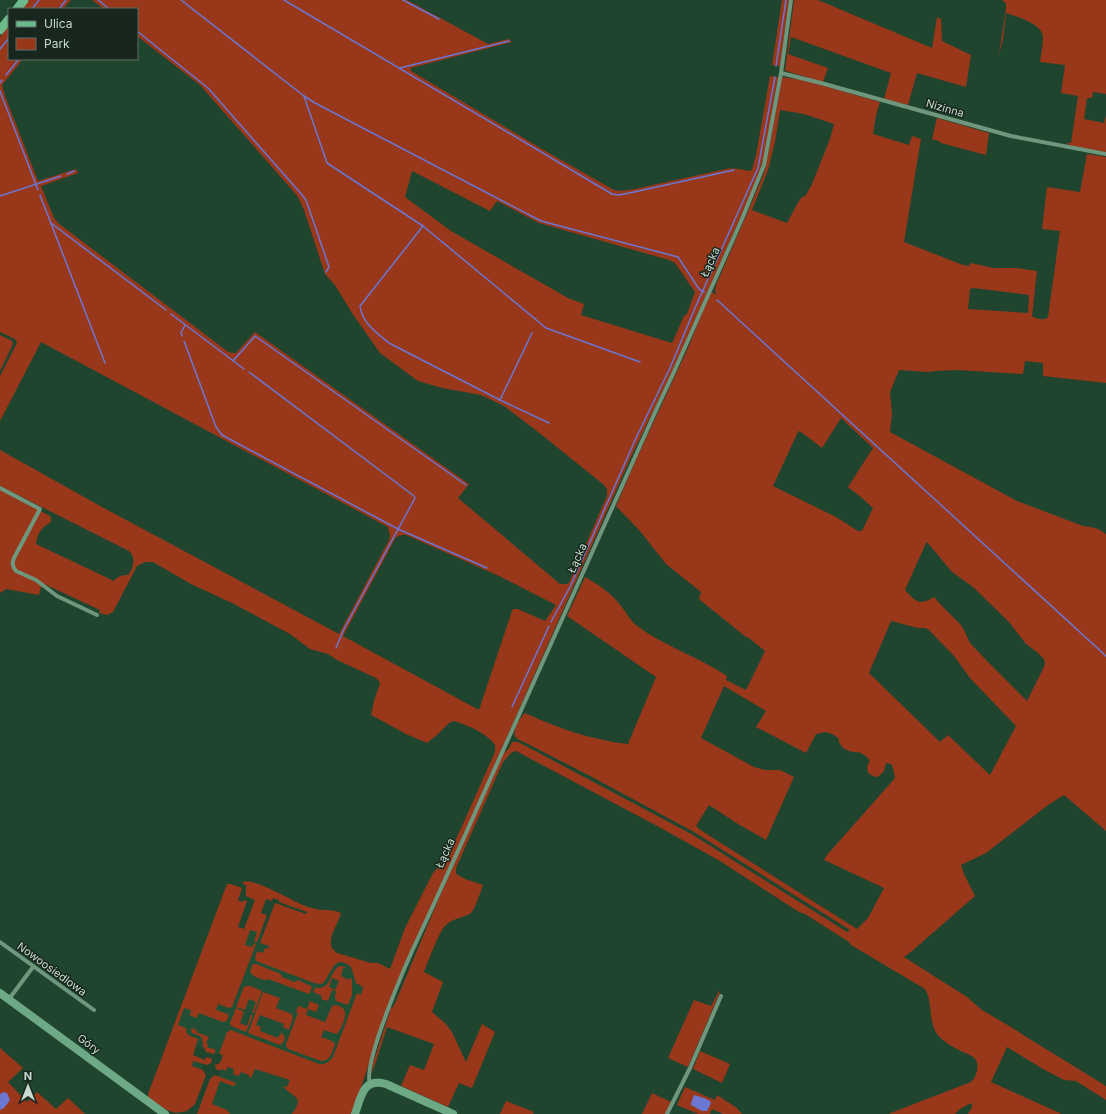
<svg xmlns="http://www.w3.org/2000/svg" width="1106" height="1114" viewBox="0 0 1106 1114" font-family="Inter,sans-serif">
<rect width="100%" height="100%" fill="#1f452f"/>
<polygon fill="#214f35" points="229,885 228,927 249,934 250,930 305,949 393,975 347,1114 204,1114 226,1056 196,1046 193,1055 205,1060 188,1103 151,1092"/>
<g fill="#98371a" fill-rule="evenodd">
<polygon points="29,0 71,0 63,9 22,9"/>
<path d="M92,0h315l81,44 21,-5 3,3 -101,26v3l136,81 67,38 7,1 14,-2 91,-20c9,-1 15,0 23,2l3,-1 4,-15 14,-79 8,1 -14,80 -5,15 -7,19 -78,177 -44,91 -198,447 -19,39 -42,113 -19,56h-60c14,-20 -1,-16 -9,-28l4,1 3,-7 -35,-11 -4,9 -2,-1v-2l-8,-3 -2,4 -6,-2 1,-5 -7,-2 -1,4 -5,-2 -1,2 -4,-2 -1,-5c6,1 6,-4 8,-9l-4,-1 8,-22 4,-2 88,34c6,1 10,-2 14,-7l24,-64 4,2 2,-8 -7,-4 -5,-16c-16,-14 -19,4 -27,15l-3,2 -7,-1 -58,-22 -1,-4 2,-6 6,2 2,-5 3,1 1,-3 -9,-3 15,-40 31,11 1,-2 -28,-10v-2l-6,-2 -1,3 -6,-2 -5,14 6,2 -10,27 -3,-1 3,-9 -7,-2 -5,15 7,2 2,-4 2,1 -24,63 -3,1 -11,-4 -2,6 12,4c1,3 0,6 -3,8h-2l-24,-9 -2,4 1,1 -8,-2 1,-6 -7,-2 -6,17 8,3c0,9 6,8 12,11l-5,16 12,5 1,-3 5,1 1,2 -1,3 -4,2 -14,-4 -1,5 11,4 3,5 -11,29 -8,7 -12,2 -8,-3 -19,-12v-4l79,-210h4l11,4 -4,12 4,2 3,-2 2,1 -9,26 6,2 11,-29 -9,-4v-9l1,-1 -4,-2v-2c11,-3 33,10 44,15 9,5 19,10 29,12 8,2 17,0 25,4 -3,13 -19,30 -4,40l34,10h7l12,6 15,-41 28,-55 15,-17 15,-32 32,-72v-7c-8,-12 -28,-20 -41,-24l-5,2 -12,12 -10,8 -21,-9 -35,-19 3,-14 6,-18 -1,-2 -3,-3 -39,-18 -9,-6 -18,-5 -20,-15 -56,-30 -43,-20 -38,-22h-8l-8,4 -24,46 -6,3 -8,-2 1,-3 -58,-27 -3,12 -33,-6 -6,4v-103l50,26 1,2v4c-9,5 -14,11 -15,22l78,37c3,-5 9,-6 14,-6 6,-7 8,-18 1,-24l-129,-65v-36l102,57 237,127 50,-94 1,-4 -2,-9 -347,-185 -41,79v-45l17,-33 -2,-4 -15,-7v-295l9,-12v34h14l-21,26 3,11 33,85 38,-12 2,4 -37,13 13,32 4,5 169,128 4,2h5l19,-21 214,152 -11,14 102,86h6l3,-1 38,-87v-7l-3,-4 -62,-50 -38,-29 -23,-11 -39,-7 -24,-7 -38,-28 -28,-40 -17,-28 -10,-11 -21,-64 -6,-13 -5,-6 -93,-106 -63,-49v-27h-33zM412,171l78,40 7,-10 42,22 130,37 6,3 20,29 -8,22 -3,2 -12,27 -91,-28 3,-11 -16,-6 -117,-67 -46,-34zM402,535h4l93,41 57,29 -11,16 -27,-12h-5l-1,2 -33,99 -136,-74 53,-99z"/>
<polygon points="782,0 789,0 780,66 772,65"/>
<polygon points="794,0 818,0 932,48 937,17 941,19 942,41 971,55 966,87 917,73 908,105 884,99 891,73 791,37 788,54 828,68 823,82 786,71 785,70"/>
<path d="M1002,0h104v94l-13,-2 -1,6h-5l-3,21 20,4 2,-8v37l-36,-6 -3,-3h4l7,-47 -17,-3 4,-28 -25,-3c1,-8 3,-17 3,-25 0,-13 -27,-21 -37,-24l-3,27 -4,14 7,-45v-6z"/>
<path d="M782,77l21,3 77,22 -4,13 -3,19 36,11 3,-9 9,3 -17,103 59,23 6,1 2,-3 22,5h24l20,3 -5,45c5,3 12,5 16,1l12,-86 -18,-2 5,-42 33,5 7,-38 19,3v226l-63,-7v-13l-18,-2 -2,13 -66,-4 -20,1 -9,1 -29,-2 -9,22 2,22 -2,18 127,69 66,25c10,1 15,2 23,8v297l-42,-36 -16,10 -62,48 -25,12 3,9 11,22 -63,55 -8,6 63,40 15,13 29,17 17,11 78,48v14l-30,-19 -12,-1 -21,-11 -36,-22 -16,35 71,32h-94l4,-7v-2l-1,-2 -11,6 -5,5h-67l83,-32c6,-6 10,-19 2,-25 -2,-2 -5,-3 -8,-4 -9,-4 -22,-11 -28,-19 -9,-13 -4,-32 -12,-45l-74,-44 -2,-3 -44,-28 -6,-2 -79,-51 -61,-34 -143,-76 -4,1 -9,10 -47,106v6l9,5 18,6c-2,6 -8,24 -12,28 -5,4 -18,5 -25,12 -7,6 -18,37 -22,47l19,10 -11,30 13,11 7,9 14,30 16,-38 13,8 -23,56 -13,-5 -11,24 -47,-21 9,-21 14,5 10,-26 -47,-17 -15,47 1,-11 18,-55 2,-1 3,-6 43,-103 63,-143 7,-7 3,-6h6l4,2 145,77 26,14 154,97 3,-2 -156,-98 -102,-55 -66,-34c-4,-2 -10,-4 -11,-7 -3,-6 6,-20 10,-23 32,15 67,27 103,31l28,-67 -89,-61 18,-39c14,8 26,16 36,29 5,6 9,14 15,19 27,21 63,32 91,51l-1,4 20,10 19,-39 -16,-13 -3,-1 -46,-37 -1,-2 2,-6 -35,-28 -26,-33 -24,-25 19,-44 52,-112 21,-51 4,-7 4,3 -1,-5 1,-5 33,-76 15,-36 5,-23zM780,110l24,4 30,10 -4,15 -18,45 -6,11 -6,4 -13,24 -35,-13 16,-40 7,-28zM974,288l55,7 -1,18 -60,-4 2,-20zM841,418l32,30 -25,39 14,11 11,10 -11,23h-4l-22,-14 -63,-31 24,-52 2,-3 2,1 21,16zM927,542l25,30 21,15 36,35 17,22 11,8 7,7 1,4 -1,4 -17,34 -38,-38 -19,-20 -7,-15 -3,-4 -19,-19 -7,-8c-15,9 -18,5 -29,-7l21,-47zM891,621l27,7h7l4,2 25,26 16,22 46,48 -26,49 -42,-40 -8,7 -71,-69zM724,686l42,25 -10,16 50,26 10,-19 10,-2c4,1 9,3 12,6 2,2 0,3 2,6 3,6 13,9 19,8l8,5 3,4c-6,8 -2,15 8,16l6,-6 2,-8 5,1c3,5 3,9 4,14l-68,77 -3,5 60,28 -16,30 -11,11 -155,-98 -6,-5 13,-21 29,19 28,16 28,-63 -14,-7h-15l-11,-3 -53,-29z"/>
<polygon points="937,118 989,133 986,155 941,143 939,141 932,139"/>
<polygon points="0,335 12,341 13,344 0,371"/>
<path d="M253,964h3l25,10 1,3 12,5 4,-2 13,6 1,1 -3,7 -41,-15 -1,1h-3c-9,-4 -18,-4 -11,-16z"/>
<path d="M339,966l6,1v1h-2l-2,8 8,4 1,-2 2,1v16l-4,10 -12,-4 -1,-4 1,-6 -4,-1 -4,11 -7,-2 1,-3 -9,-4 2,-4c18,1 13,-14 24,-22zM332,978l7,3 -4,9 -6,-3z"/>
<polygon points="245,986 250,986 262,991 254,1013 252,1013 256,1002 249,999 245,1010 236,1007 243,989"/>
<polygon points="719,991 720,992 688,1067 668,1058 694,1000 711,1006"/>
<path d="M263,992l17,6 -4,10 16,6v3l1,1 -4,12 -6,-3 1,-3 -24,-9 -4,10 5,2 -1,4 18,7 3,-5c6,2 4,9 -1,12l-32,-12z"/>
<path d="M310,1001l9,4 -3,7 -8,-3 -2,6 19,7 7,-16c3,-1 6,-1 9,1 9,4 1,20 -3,26l-2,1 -12,-4 -3,7 11,4 3,3c-3,8 -4,17 -14,17l-33,-12 -2,-3v-2l12,-31 -2,-1 2,-6 9,3z"/>
<polygon points="236,1008 244,1012 240,1023 247,1026 251,1015 253,1015 246,1032 231,1026 230,1023"/>
<polygon points="192,1028 197,1030 196,1032 209,1037 206,1043 208,1044 207,1047 216,1050 214,1054 206,1052 203,1046 202,1038 200,1036 192,1033 191,1029"/>
<polygon points="0,1048 23,1068 8,1082 27,1102 37,1092 56,1109 68,1098 85,1114 0,1114"/>
<polygon points="700,1051 730,1064 722,1083 693,1069"/>
<polygon points="215,1075 236,1083 235,1085 233,1086 220,1081 212,1104 227,1110 230,1114 197,1114 210,1079 212,1077"/>
<polygon points="685,1087 715,1100 717,1095 737,1108 742,1114 723,1114 712,1109 710,1114 698,1114 677,1105"/>
<polygon points="652,1093 671,1102 666,1114 642,1114"/>
<polygon points="506,1101 534,1112 533,1114 500,1114"/>
</g>
<g fill="#6c77d2">
<polygon points="4,1092 7,1093 10,1100 4,1108 0,1110 0,1094"/>
<polygon points="694,1095 704,1098 710,1101 711,1103 707,1111 702,1111 691,1105 691,1103"/>
</g>
<g fill="none" stroke-linecap="round" stroke-linejoin="round">
<g stroke="#6c77d2" stroke-width="1.5">
<polyline points="98,0 109,9"/>
<polyline points="181,0 304,96 315,103 541,221 678,257 699,289 704,292"/>
<polyline points="284,0 612,194 619,195 634,192 734,170"/>
<polyline points="403,0 439,19"/>
<polyline points="32,9 39,0"/>
<polyline points="59,9 66,0"/>
<polyline points="137,31 208,88 303,196 306,200 328,264 329,267 326,272"/>
<polyline points="0,49 9,38"/>
<polyline points="776,66 786,0"/>
<polyline points="400,68 509,41"/>
<polyline points="6,75 19,59"/>
<polyline points="0,83 2,80"/>
<polyline points="0,91 38,190"/>
<polyline points="304,96 327,163 423,226 546,328 640,362"/>
<polyline points="67,174 74,171"/>
<polyline points="40,195 105,363"/>
<polyline points="0,196 61,176"/>
<polyline points="51,223 166,310"/>
<path d="M423,226l-63,80c2,17 17,27 29,37l111,57 49,23"/>
<polyline points="717,300 1106,656"/>
<polyline points="171,314 244,369"/>
<polyline points="182,336 181,333 185,325"/>
<polyline points="184,341 216,427 222,435 398,529 487,568"/>
<polyline points="233,361 255,336 466,485"/>
<polyline points="249,372 414,496 415,498 344,629 336,648"/>
<polyline points="500,400 532,333"/>
<polyline points="551,622 571,585 636,438 670,368 695,308 758,168 775,77"/>
<polyline points="512,707 549,626"/>
</g>
<g stroke="#6f977e" stroke-width="4">
<polyline points="781,73 821,83 1011,136 1106,154"/>
<path d="M0,488l40,21 -26,49c-2,5 -2,8 2,13l20,9 21,16 40,19"/>
<polyline points="0,942 94,1010"/>
<polyline points="9,999 33,967"/>
<path d="M370,1084c-8,-21 39,-127 50,-150 31,-66 60,-133 90,-199 49,-109 98,-218 147,-327l16,-34 69,-155 22,-54 17,-92 10,-73"/>
<polyline points="667,1114 690,1068 721,996"/>
</g>
<g stroke="#6ea986" stroke-width="8">
<polyline points="0,993 165,1114"/>
<path d="M355,1114c6,-17 8,-37 31,-30l67,30"/>
</g>
<g stroke="#6dba8d" stroke-width="9">
<polyline points="17,9 24,0"/>
<polyline points="0,30 9,19"/>
</g>
</g>
<g text-anchor="middle" stroke-width="3" stroke-linejoin="round" paint-order="stroke">
<g font-size="11" fill="#c7dbce" stroke="#17271d">
<text transform="translate(945 108) rotate(16)" y="4">Nizinna</text>
<text transform="translate(710 262) rotate(-66)" y="4">Łącka</text>
<text transform="translate(577 558) rotate(-66)" y="4">Łącka</text>
<text transform="translate(445 853) rotate(-66)" y="4">Łącka</text>
<text transform="translate(52 969) rotate(36)" y="4">Nowoosiedlowa</text>
<text transform="translate(89 1044) rotate(36)" y="4">Góry</text>
</g>
</g>
<rect x="8" y="8" width="130" height="52" fill="#17271d" stroke="#5d6f64"/>
<rect x="16" y="21" width="20" height="6" fill="#6dba8d" stroke="#5d6f64"/>
<text x="44" y="28" font-size="12" fill="#c7dbce">Ulica</text>
<rect x="16" y="38" width="20" height="12" fill="#98371a" stroke="#5d6f64"/>
<text x="44" y="48" font-size="12" fill="#c7dbce">Park</text>
<g transform="translate(28 1086)" stroke="#17271d" stroke-width="3" paint-order="stroke">
<path d="M0-3L7 15L0 10L-7 15Z" fill="#c7dbce"/>
<text y="-6" font-size="11" font-weight="bold" text-anchor="middle" fill="#c7dbce">N</text>
</g>
</svg>
